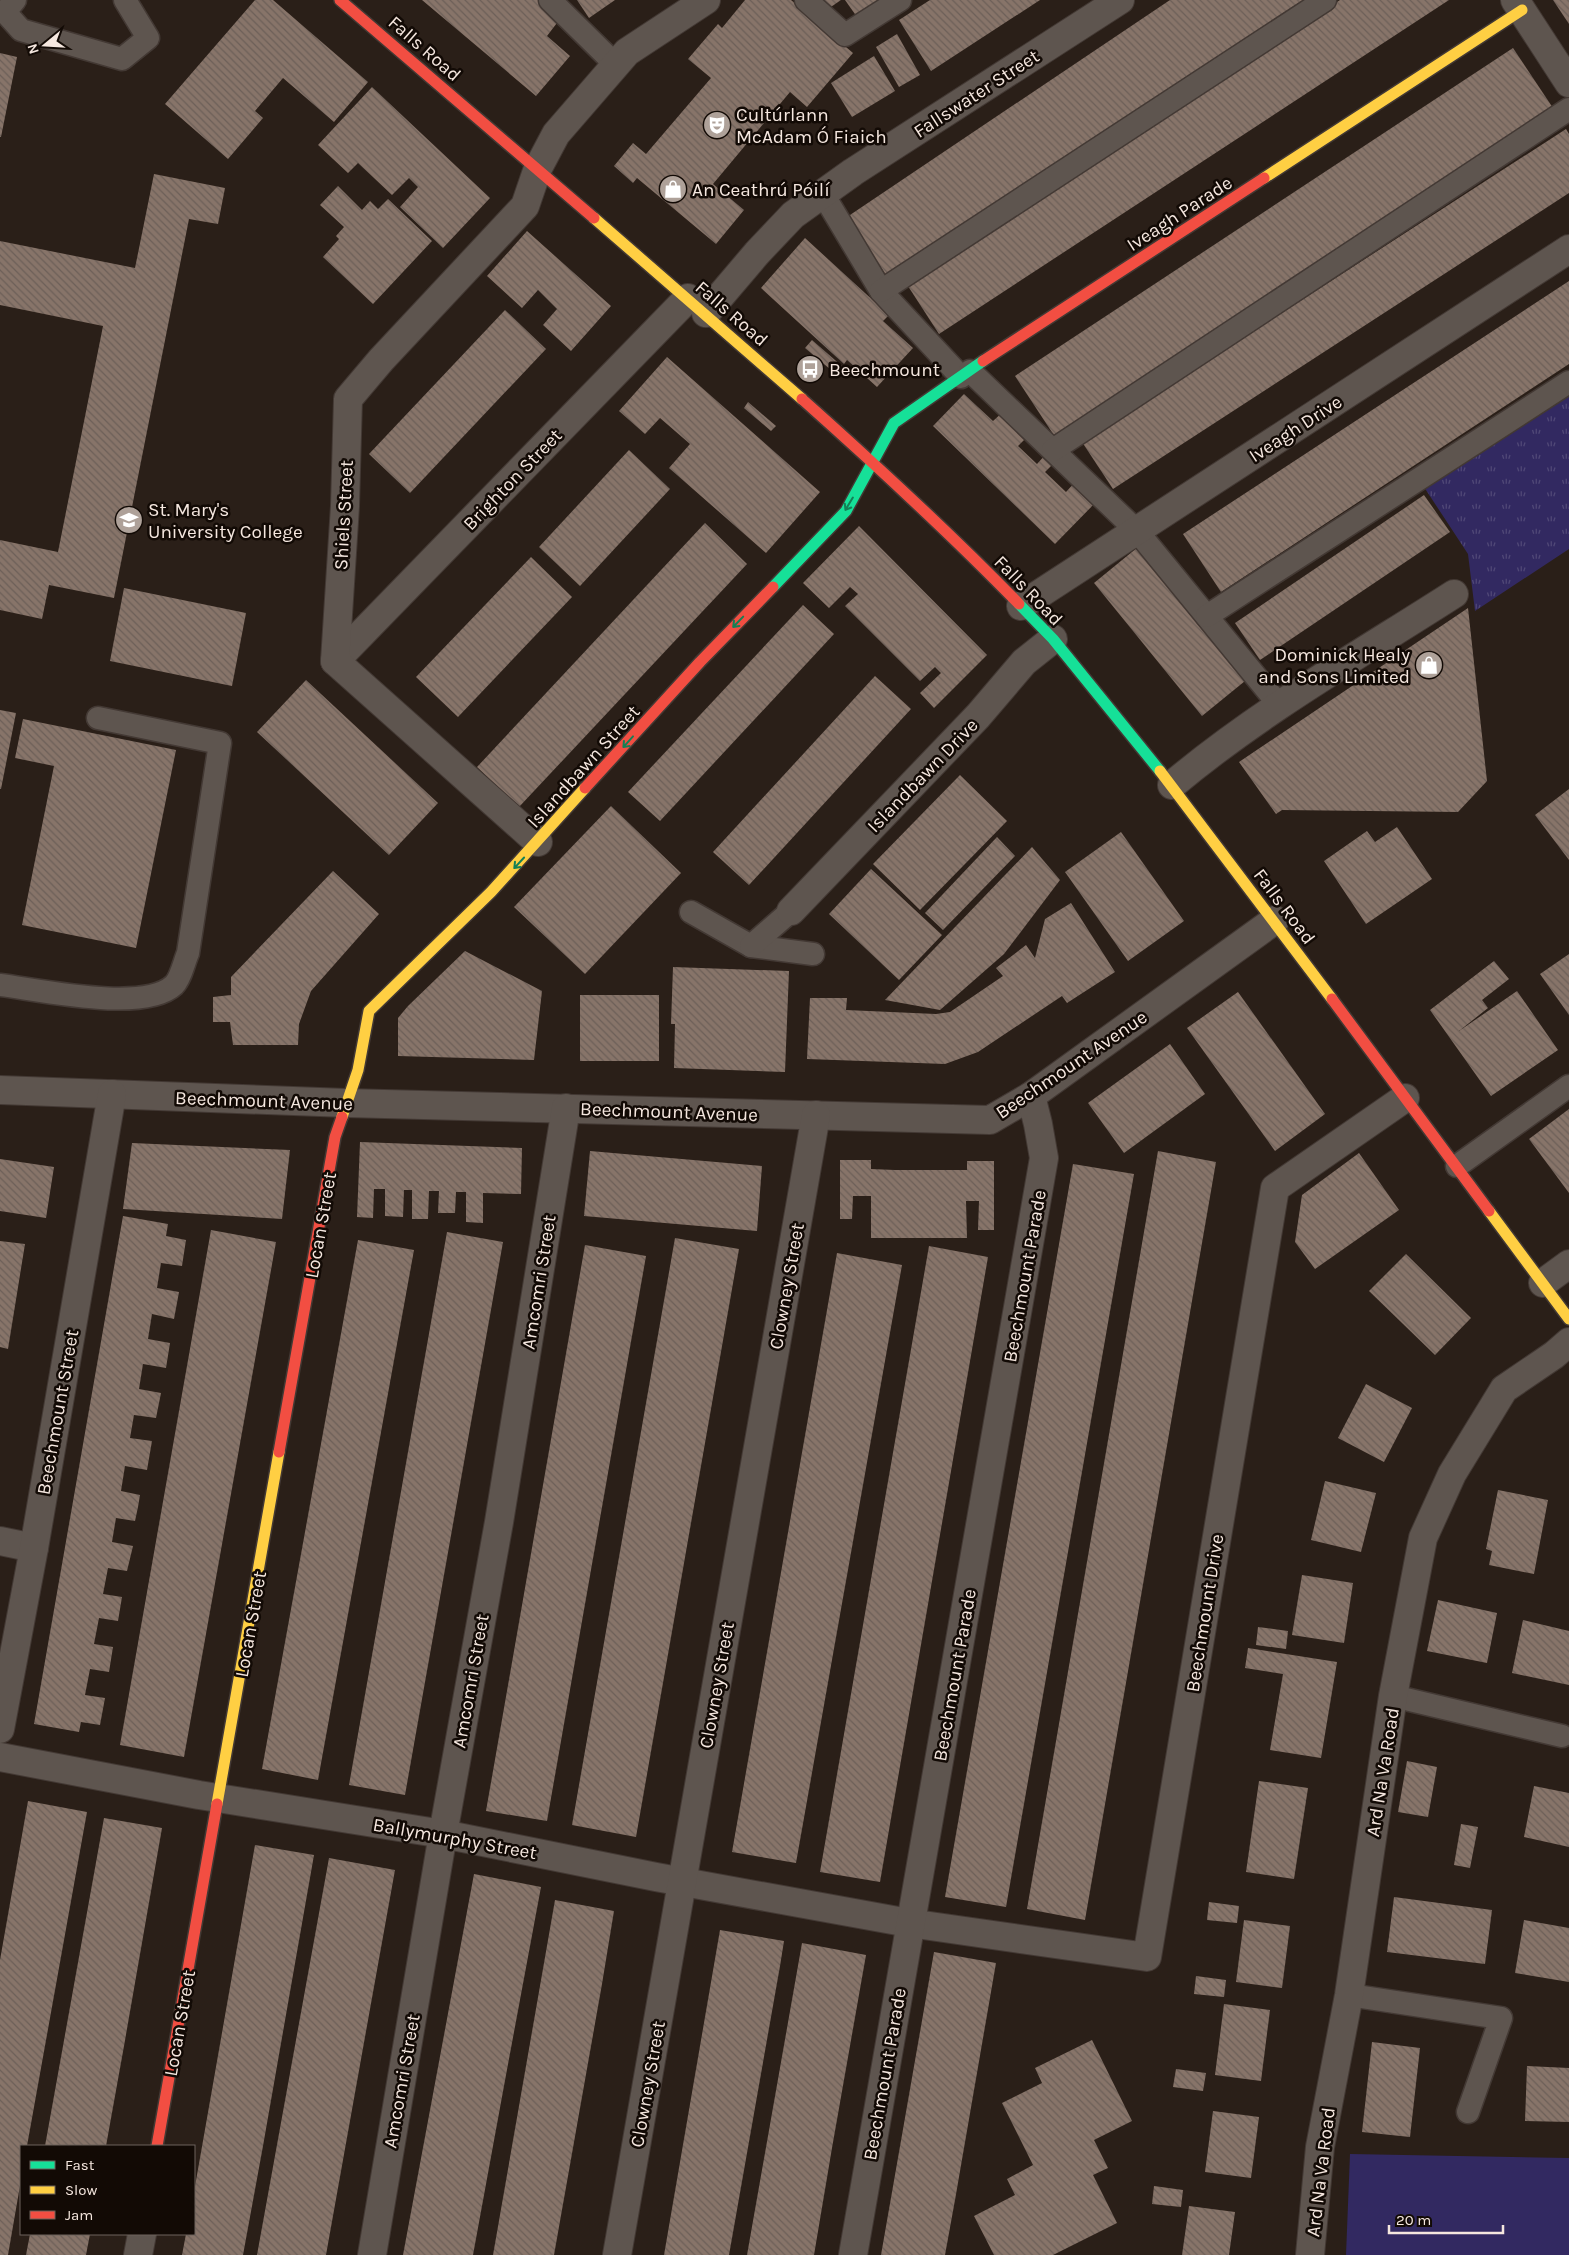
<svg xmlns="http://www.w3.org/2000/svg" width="1569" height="2255" viewBox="0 0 1569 2255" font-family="Karla,sans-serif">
<defs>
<pattern id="grass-tufts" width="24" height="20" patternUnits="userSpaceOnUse" patternTransform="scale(1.25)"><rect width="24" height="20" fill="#322961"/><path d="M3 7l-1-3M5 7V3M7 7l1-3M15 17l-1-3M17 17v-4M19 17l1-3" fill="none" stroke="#504877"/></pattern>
<pattern id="building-back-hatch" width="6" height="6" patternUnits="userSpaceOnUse" patternTransform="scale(1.25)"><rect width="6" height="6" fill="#877469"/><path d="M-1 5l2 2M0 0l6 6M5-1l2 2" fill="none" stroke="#6c5f58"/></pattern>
</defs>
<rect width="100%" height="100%" fill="#2a1f18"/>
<polygon fill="url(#grass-tufts)" points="1569,393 1569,549 1475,611 1468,554 1424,487"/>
<polygon fill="#322961" points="1350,2154 1569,2158 1569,2255 1346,2255"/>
<g fill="url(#building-back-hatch)">
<polygon points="255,0 273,0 368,82 334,122 283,78 255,111 263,118 228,159 165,104"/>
<polygon points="422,0 538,0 560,19 547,36 570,56 536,96"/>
<polygon points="577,0 615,0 589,18"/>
<polygon points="745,0 791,0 853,53 807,107 790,92 713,184 744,210 716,244 637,178 633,183 614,166 633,143 646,154 711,78 688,59 718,24 722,28"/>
<polygon points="813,0 841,0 825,11"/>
<polygon points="845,0 883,0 857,17"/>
<polygon points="930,0 1040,0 931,71 899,20"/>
<polygon points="1170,0 1303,0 888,278 847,217"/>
<polygon points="1340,0 1449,0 939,334 906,283"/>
<polygon points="1553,0 1569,0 1569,24"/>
<polygon points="897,34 920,75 899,87 876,47"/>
<polygon points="1513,48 1555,111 1057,440 1015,376"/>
<polygon points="0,53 17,57 1,137 0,137"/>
<polygon points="874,56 895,91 852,117 831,83"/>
<polygon points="372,87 490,198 443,248 400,207 418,187 409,178 392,195 358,163 348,173 318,145"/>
<polygon points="1566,129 1569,134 1569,193 1113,489 1082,442"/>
<polygon points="154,174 225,188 218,224 189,219 114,598 49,585 42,619 0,610 0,540 58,552 103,326 0,305 0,241 135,268"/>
<polygon points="338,186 362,210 370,201 378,209 388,199 432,241 373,304 323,257 339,239 336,236 344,227 320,205"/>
<polygon points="527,231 611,306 571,351 543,325 557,309 538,290 522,308 487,276"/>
<polygon points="805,238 889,315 883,321 913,348 877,387 847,360 844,364 761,288"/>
<polygon points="1569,281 1569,364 1221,592 1183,534"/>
<polygon points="505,310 546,349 410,493 369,454"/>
<polygon points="812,340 843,367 837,375 805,348"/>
<polygon points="667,357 820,492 766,553 669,468 690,444 660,418 645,434 619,411"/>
<polygon points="964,394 993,421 1004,411 1029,435 1018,446 1037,464 1046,454 1054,463 1045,472 1066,492 1076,481 1097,501 1055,544 933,426"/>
<polygon points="748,402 776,426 771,431 744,408"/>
<polygon points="629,450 670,489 580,586 539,547"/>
<polygon points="1424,495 1450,532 1260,660 1235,623"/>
<polygon points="705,523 747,564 519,807 477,767"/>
<polygon points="859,526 987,655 934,708 920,693 941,673 935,667 920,681 845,606 858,594 850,587 829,608 803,583"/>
<polygon points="1138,547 1245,681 1202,716 1094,583"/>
<polygon points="531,557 572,597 458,717 416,677"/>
<polygon points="124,588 246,613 232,686 110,661"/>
<polygon points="803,605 834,634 660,821 628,792"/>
<polygon points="1468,608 1487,781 1458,812 1282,810 1276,814 1239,762"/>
<polygon points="875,676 911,709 749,885 713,852"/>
<polygon points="306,680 438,803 389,855 257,732"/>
<polygon points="0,710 16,713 1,789 0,789"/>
<polygon points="23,719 176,750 136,948 22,925 54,766 15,758"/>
<polygon points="960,775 1007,821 920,910 873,864"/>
<polygon points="1569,789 1569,860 1535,815"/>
<polygon points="611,806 681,873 585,974 514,907"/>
<polygon points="1397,827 1432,879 1366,924 1324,861 1367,831 1375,842"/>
<polygon points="1121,832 1184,921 1128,961 1065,872"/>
<polygon points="997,837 1015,856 943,930 925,913"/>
<polygon points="1032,847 1060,880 1004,954 940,1010 885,1000"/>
<polygon points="871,869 942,935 899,980 829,914"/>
<polygon points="333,871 379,914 311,991 299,1024 298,1045 233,1045 230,1022 213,1022 213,997 231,995 231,977"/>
<polygon points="1071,903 1115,972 1067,1003 1062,996 978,1052 945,1064 807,1059 810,998 847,998 846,1010 936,1014 950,1012 1003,976 996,968 1026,945 1035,958 1045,919"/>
<polygon points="465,951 542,991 534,1060 398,1056 398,1018 408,1006"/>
<polygon points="1569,954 1569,1015 1540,974"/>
<polygon points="1494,961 1509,979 1482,1000 1488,1008 1459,1031 1517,991 1558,1050 1491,1096 1430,1010"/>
<polygon points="673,967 789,971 785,1072 674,1068 675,1024 671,1024"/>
<polygon points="1238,992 1325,1114 1275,1151 1187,1028"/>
<rect x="580" y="995" width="79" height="66"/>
<polygon points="1170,1044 1205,1094 1124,1153 1088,1103"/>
<polygon points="1569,1109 1569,1193 1529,1139"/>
<polygon points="360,1142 522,1148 521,1194 483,1193 483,1223 466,1222 466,1192 456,1192 455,1213 438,1213 439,1191 429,1191 428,1219 412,1219 412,1190 404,1190 403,1217 385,1216 385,1189 374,1189 373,1218 357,1217"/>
<polygon points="132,1143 290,1150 282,1219 123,1209"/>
<polygon points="590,1151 762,1166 757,1231 584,1216"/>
<polygon points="1158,1151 1216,1162 1085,1920 1027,1909"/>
<polygon points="1359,1153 1399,1210 1315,1269 1295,1242 1302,1195"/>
<polygon points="0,1159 54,1167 46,1218 0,1211"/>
<polygon points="840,1160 871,1160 871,1169 895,1170 967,1170 967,1161 994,1161 994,1230 978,1230 979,1201 966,1201 967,1238 871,1238 871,1196 853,1196 852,1219 840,1219"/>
<polygon points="1073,1164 1134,1174 1006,1907 945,1897"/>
<polygon points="123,1216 168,1224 166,1236 186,1240 182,1266 161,1263 157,1288 179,1292 174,1319 152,1314 148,1339 170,1343 166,1368 143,1364 139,1389 161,1393 156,1418 134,1415 130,1438 152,1441 147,1470 125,1466 121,1491 140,1495 138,1507 135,1521 116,1518 112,1542 133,1546 127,1571 108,1568 103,1594 122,1597 118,1621 99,1618 94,1644 113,1647 109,1672 90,1669 85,1695 105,1698 100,1725 81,1722 79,1732 34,1724"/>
<polygon points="211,1230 276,1242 184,1757 120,1745"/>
<polygon points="447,1232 503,1242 405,1795 349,1785"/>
<polygon points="675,1238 739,1249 636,1837 572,1825"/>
<polygon points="358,1240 414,1250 318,1780 262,1769"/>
<polygon points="0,1241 25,1244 8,1349 0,1347"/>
<polygon points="585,1245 646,1256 547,1821 486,1811"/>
<polygon points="929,1246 988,1257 880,1882 820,1872"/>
<polygon points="837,1253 902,1265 796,1863 732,1852"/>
<polygon points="1406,1254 1471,1318 1435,1355 1369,1291"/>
<polygon points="1366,1384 1412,1408 1384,1462 1338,1438"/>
<polygon points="1325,1481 1376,1493 1361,1552 1311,1540"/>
<polygon points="1498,1490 1548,1500 1534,1574 1489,1565 1492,1551 1486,1549"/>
<polygon points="1302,1575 1353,1583 1344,1643 1292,1635"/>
<polygon points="1438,1600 1497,1613 1487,1663 1427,1651"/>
<polygon points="1523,1620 1569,1631 1569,1685 1512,1673"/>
<polygon points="1258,1627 1288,1631 1286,1649 1256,1645"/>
<polygon points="1248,1648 1337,1662 1321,1758 1270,1750 1283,1674 1245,1668"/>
<polygon points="1407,1761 1437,1767 1428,1817 1398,1812"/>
<polygon points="1259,1781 1308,1788 1294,1879 1246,1872"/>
<polygon points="1534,1786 1569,1793 1569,1847 1524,1837"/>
<polygon points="28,1801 87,1812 27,2146 21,2146 21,2180 8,2255 0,2255 0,1960"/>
<polygon points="104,1818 162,1828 124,2046 106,2146 45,2146"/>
<polygon points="1461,1824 1478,1827 1470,1868 1454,1865"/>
<polygon points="255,1845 314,1855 263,2146 243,2255 182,2255 186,2234 194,2234 194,2192"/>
<polygon points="329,1858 395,1870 370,2009 326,2255 257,2255"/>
<polygon points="474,1874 541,1887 506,2075 473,2255 403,2255"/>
<polygon points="1394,1897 1492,1910 1485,1964 1387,1952"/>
<polygon points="555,1900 614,1911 602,1984 554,2255 493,2255"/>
<polygon points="1209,1902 1239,1906 1237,1923 1207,1920"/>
<polygon points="1244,1920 1290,1926 1282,1988 1236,1982"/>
<polygon points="1524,1920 1569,1928 1569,1982 1515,1973"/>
<polygon points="720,1930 784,1941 780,1966 729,2255 664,2255"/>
<polygon points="802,1943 866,1955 832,2148 814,2255 747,2255"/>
<polygon points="934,1952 996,1963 955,2200 945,2255 881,2255"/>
<polygon points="1196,1976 1226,1980 1224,1997 1194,1994"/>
<polygon points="1224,2004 1270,2010 1261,2081 1215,2075"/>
<polygon points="1092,2040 1132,2121 1094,2140 1108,2168 1093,2175 1117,2223 1053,2255 994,2255 974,2216 1015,2195 1007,2179 1033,2165 1002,2103 1042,2083 1035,2068"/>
<polygon points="1372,2042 1420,2048 1410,2137 1362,2132"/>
<polygon points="1527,2066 1569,2068 1569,2122 1525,2121"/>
<polygon points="1176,2069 1206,2073 1203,2091 1173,2087"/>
<polygon points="1213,2111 1259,2117 1251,2178 1205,2172"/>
<polygon points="1154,2186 1183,2190 1181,2207 1152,2204"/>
<polygon points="1189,2206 1235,2212 1229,2255 1182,2255"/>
<polygon points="30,2234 90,2234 86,2255 26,2255"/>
</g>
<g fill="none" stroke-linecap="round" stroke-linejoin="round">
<g stroke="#433934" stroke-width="25">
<g id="lane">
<polyline points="15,0 5,12 21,30 122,59 148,38 125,0"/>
<polyline points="550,0 616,65"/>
<polyline points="806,0 845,35 900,0"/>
<polyline points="823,194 881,291 961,377"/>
<polyline points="881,291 1325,0"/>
<polyline points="970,371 1137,531 1280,706"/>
<polyline points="1053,450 1569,109"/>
<polyline points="1207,616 1569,382"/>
<polyline points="691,912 751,946 813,954"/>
<polyline points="751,946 791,911"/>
<path d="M0,985c40,5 144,28 174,0 7,-7 10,-23 14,-32l32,-210 -122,-25"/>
<polyline points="1457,1166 1569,1086"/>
<polyline points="1393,1696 1562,1736"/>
<polyline points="1349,1995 1501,2018 1468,2112"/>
</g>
</g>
<g stroke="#433934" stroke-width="30">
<g id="street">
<polyline points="1515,0 1569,83"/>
<polyline points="706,313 757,253 793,215 853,172 1120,0"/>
<polyline points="1021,606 1569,249"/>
<polyline points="335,661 688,298"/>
<path d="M1172,785c87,-73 187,-130 282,-191"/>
<polyline points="538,842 335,661 345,506 348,399 381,360 525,206 538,168 556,134 627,52 706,0"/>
<polyline points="791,911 978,716 1024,662 1053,639"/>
<polyline points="0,1090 346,1103 990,1120 1031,1096 1275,920"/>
<polyline points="1543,1283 1569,1264"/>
<polyline points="0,1541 34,1548"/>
<polyline points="0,1729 34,1548 112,1094"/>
<polyline points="0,1757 199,1795 443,1834 656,1877 909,1923 1147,1957 1275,1188 1405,1098"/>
<polyline points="138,2255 142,2234"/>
<polyline points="372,2255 443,1834 499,1522 566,1108"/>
<polyline points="617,2255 816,1115"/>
<polyline points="853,2255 1044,1158 1038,1124 1031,1096"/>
<polyline points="1310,2255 1320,2147 1349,1995 1393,1696 1423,1538 1452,1474 1504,1389 1554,1355 1569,1342"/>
</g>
</g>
<g stroke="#433934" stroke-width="14">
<g id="fast">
<polyline points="773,587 846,511 894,423 983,361"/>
<polyline points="1019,604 1053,639 1160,771"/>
</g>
</g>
<g stroke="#433934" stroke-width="14">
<g id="slow">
<polyline points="1264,178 1522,10"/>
<polyline points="594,218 802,399"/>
<polyline points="1160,771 1332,999"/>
<polyline points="342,1117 358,1070 369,1011 491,892 585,788"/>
<polyline points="1489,1211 1569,1319"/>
<polyline points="217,1804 279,1452"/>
</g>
</g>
<g stroke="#433934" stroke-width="14">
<g id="jam">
<polyline points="340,0 594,218"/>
<polyline points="983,361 1264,178"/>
<path d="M802,399c74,66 148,134 217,205"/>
<polyline points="585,788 700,662 773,587"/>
<polyline points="1332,999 1489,1211"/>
<polyline points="279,1452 335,1137 342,1117"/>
<polyline points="157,2146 217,1804"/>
</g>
</g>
<use href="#lane" stroke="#5e554f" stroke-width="22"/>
<use href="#street" stroke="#5e554f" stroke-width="28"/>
<use href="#fast" stroke="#16e098" stroke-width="11"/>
<use href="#slow" stroke="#ffcf43" stroke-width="11"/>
<use href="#jam" stroke="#f24e42" stroke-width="11"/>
</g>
<defs><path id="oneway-shaft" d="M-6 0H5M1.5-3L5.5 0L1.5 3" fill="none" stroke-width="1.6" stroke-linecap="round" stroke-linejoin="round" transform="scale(1.25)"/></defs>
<g stroke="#148056">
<use href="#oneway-shaft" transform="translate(849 504) rotate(121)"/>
<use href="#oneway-shaft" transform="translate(738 622) rotate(134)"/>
<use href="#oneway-shaft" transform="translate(628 742) rotate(132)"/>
<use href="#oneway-shaft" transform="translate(519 863) rotate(133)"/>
</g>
<defs>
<g id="theatre-disc" transform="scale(1.4375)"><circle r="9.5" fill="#aea199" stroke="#120a05"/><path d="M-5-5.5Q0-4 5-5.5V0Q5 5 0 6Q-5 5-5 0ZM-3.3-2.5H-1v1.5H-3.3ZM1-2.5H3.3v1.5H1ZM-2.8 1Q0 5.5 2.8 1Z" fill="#fff"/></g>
<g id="shop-disc" transform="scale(1.4375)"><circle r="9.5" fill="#aea199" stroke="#120a05"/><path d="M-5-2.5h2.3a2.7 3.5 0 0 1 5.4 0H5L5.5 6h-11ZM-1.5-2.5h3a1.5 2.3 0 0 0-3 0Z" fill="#fff"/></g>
<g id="bus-disc" transform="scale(1.4375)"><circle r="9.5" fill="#aea199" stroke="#120a05"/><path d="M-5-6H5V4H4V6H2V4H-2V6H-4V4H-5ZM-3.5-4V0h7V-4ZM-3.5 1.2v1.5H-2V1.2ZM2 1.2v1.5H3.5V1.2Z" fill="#fff"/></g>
<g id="university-disc" transform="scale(1.4375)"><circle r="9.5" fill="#aea199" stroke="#120a05"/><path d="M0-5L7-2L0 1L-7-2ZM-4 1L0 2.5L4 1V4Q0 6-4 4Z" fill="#fff"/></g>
</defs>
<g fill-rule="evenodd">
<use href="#theatre-disc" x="717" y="125"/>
<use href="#shop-disc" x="673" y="189"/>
<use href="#bus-disc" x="810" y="369"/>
<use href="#university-disc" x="129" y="520"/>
<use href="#shop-disc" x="1429" y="665"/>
</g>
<g text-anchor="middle" stroke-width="5" stroke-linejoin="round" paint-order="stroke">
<g font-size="19" fill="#f5e7df" stroke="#120a05">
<text transform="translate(425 48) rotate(41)" y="7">Falls Road</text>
<text transform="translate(976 93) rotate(-33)" y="7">Fallswater Street</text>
<text transform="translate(1179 213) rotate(-33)" y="7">Iveagh Parade</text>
<text transform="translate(732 313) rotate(41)" y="7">Falls Road</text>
<text transform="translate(1295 428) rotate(-33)" y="7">Iveagh Drive</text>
<text transform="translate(512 479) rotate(-46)" y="7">Brighton Street</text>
<text transform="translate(343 515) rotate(-87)" y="7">Shiels Street</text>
<text transform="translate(1029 590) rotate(46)" y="7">Falls Road</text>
<text transform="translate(583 766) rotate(-48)" y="7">Islandbawn Street</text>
<text transform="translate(922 775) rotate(-46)" y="7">Islandbawn Drive</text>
<text transform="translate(1285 906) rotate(53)" y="7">Falls Road</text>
<text transform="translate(1071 1064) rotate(-34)" y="7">Beechmount Avenue</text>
<text transform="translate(264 1100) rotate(2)" y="7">Beechmount Avenue</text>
<text transform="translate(669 1111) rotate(2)" y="7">Beechmount Avenue</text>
<text transform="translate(320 1225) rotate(-80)" y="7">Locan Street</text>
<text transform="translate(1024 1276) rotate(-80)" y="7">Beechmount Parade</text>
<text transform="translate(538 1282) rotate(-81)" y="7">Amcomri Street</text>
<text transform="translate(786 1286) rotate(-80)" y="7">Clowney Street</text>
<text transform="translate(57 1412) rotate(-80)" y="7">Beechmount Street</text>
<text transform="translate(1204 1613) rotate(-81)" y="7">Beechmount Drive</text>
<text transform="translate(250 1624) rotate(-80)" y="7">Locan Street</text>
<text transform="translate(954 1675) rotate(-80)" y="7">Beechmount Parade</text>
<text transform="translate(470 1681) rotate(-80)" y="7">Amcomri Street</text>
<text transform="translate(716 1685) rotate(-80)" y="7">Clowney Street</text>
<text transform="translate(1382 1772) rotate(-81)" y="7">Ard Na Va Road</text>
<text transform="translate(455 1838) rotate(10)" y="7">Ballymurphy Street</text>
<text transform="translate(179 2023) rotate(-80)" y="7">Locan Street</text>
<text transform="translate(884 2074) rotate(-80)" y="7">Beechmount Parade</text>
<text transform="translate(401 2081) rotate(-80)" y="7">Amcomri Street</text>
<text transform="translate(647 2084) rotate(-80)" y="7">Clowney Street</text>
<text transform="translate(1320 2172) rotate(-83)" y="7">Ard Na Va Road</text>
</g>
<g font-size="19" fill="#f5e7df" stroke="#120a05" text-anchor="start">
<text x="736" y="121">Cultúrlann<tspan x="736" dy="22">McAdam Ó Fiaich</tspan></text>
<text x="692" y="196">An Ceathrú Póilí</text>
<text x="829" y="376">Beechmount</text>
<text x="148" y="516">St. Mary's<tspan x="148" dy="22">University College</tspan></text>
<text x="1410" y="661" text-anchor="end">Dominick Healy<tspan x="1410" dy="22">and Sons Limited</tspan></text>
</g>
</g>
<rect x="20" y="2145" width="175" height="90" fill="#120a05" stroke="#6d625c"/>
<rect x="30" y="2161" width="25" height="8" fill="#16e098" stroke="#6d625c"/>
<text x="65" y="2170" font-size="15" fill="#f5e7df">Fast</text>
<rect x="30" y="2186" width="25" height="8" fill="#ffcf43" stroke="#6d625c"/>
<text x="65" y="2195" font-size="15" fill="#f5e7df">Slow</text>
<rect x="30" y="2211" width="25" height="8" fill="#f24e42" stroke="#6d625c"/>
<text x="65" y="2220" font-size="15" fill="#f5e7df">Jam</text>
<g transform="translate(45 45) rotate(252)" stroke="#120a05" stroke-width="4" paint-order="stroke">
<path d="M0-4L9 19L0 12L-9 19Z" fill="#f5e7df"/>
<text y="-8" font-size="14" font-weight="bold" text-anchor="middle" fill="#f5e7df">N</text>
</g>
<path d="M1389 2225v8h114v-8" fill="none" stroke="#f5e7df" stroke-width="2.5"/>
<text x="1396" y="2225" font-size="15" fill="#f5e7df" stroke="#120a05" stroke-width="4" paint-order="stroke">20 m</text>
</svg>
